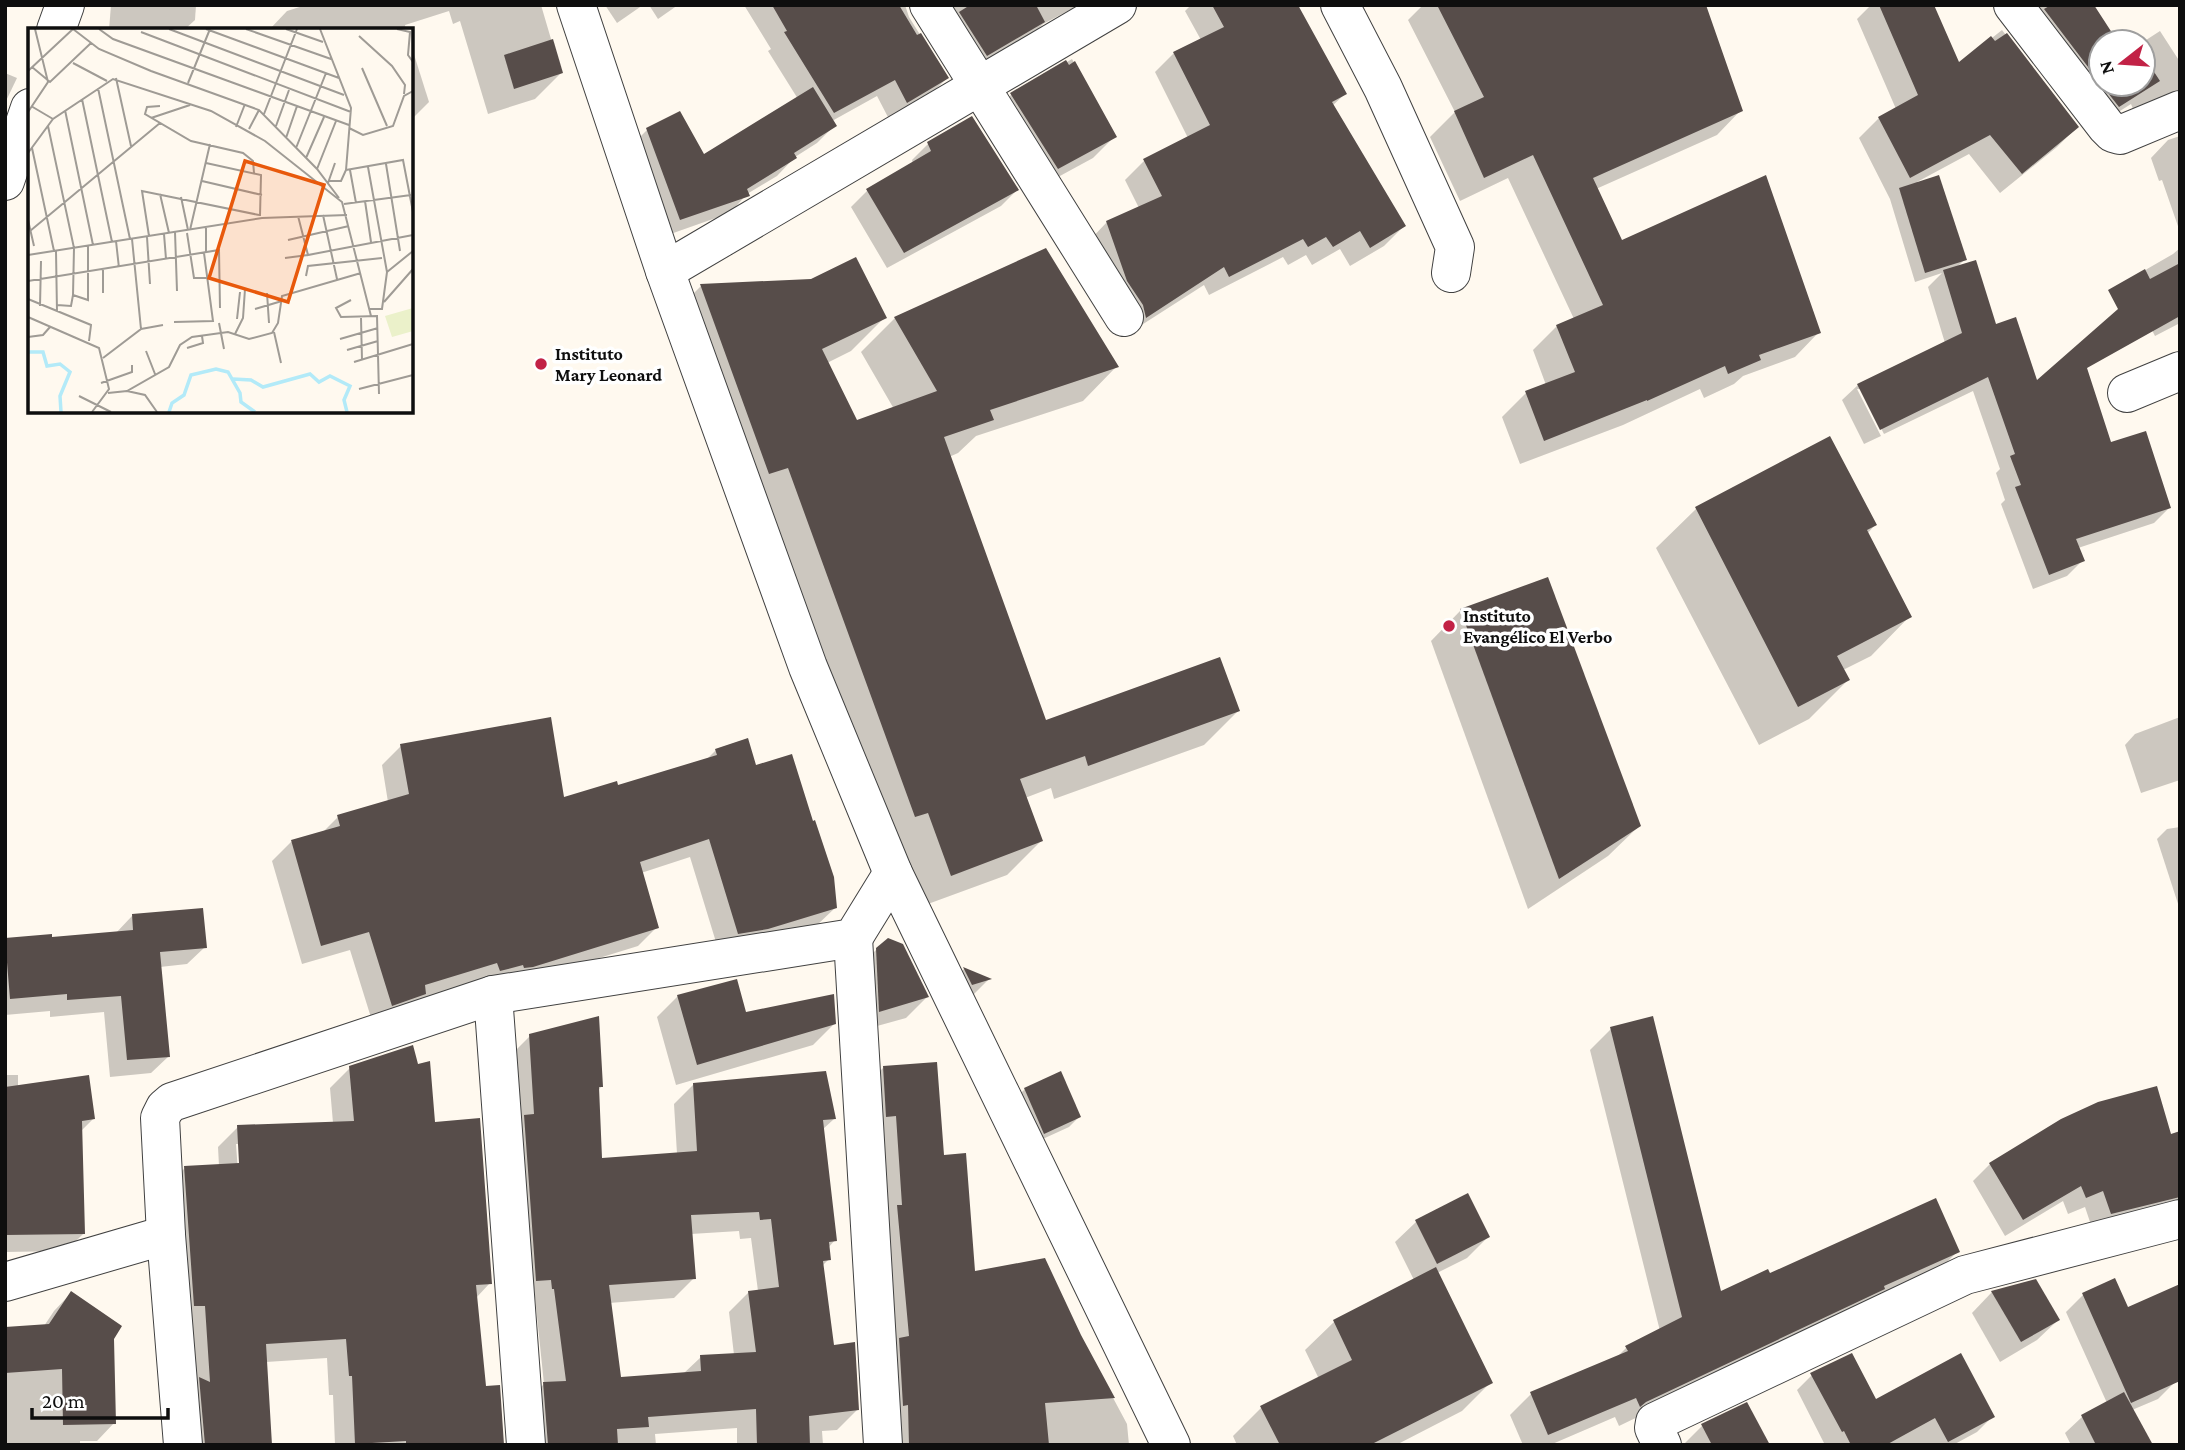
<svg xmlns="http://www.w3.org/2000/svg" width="2185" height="1450" viewBox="0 0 2185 1450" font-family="'Crimson Pro',serif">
<rect width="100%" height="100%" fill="#fff9ef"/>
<g fill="#0003" fill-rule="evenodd">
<polygon points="111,5 196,5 195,20 184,30 109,30"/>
<polygon points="306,5 541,5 561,73 535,99 488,114 460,21 453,24 449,11 405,25 406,30 269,30 287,11"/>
<polygon points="605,5 643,5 617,23"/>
<polygon points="649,5 678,5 658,19"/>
<polygon points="744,5 905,5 909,17 947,78 930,95 889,119 877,96 832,121 834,126 817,143 795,157 777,176 747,194 730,213 662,237 629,148 647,130 703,157 798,99 768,51 771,49"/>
<polygon points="924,5 1079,5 1043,24 1032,35 969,72"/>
<polygon points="1191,5 1296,5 1345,94 1332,106 1404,226 1384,246 1350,266 1340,249 1312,265 1306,255 1288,265 1283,257 1209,295 1204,285 1126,335 1088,242 1107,222 1139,208 1125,180 1144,161 1188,138 1155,72 1174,53 1201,40 1185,11"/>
<polygon points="1423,5 1495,5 1741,110 1717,135 1596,189 1621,242 1819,332 1795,357 1743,376 1734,384 1704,398 1700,389 1623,425 1520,464 1502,417 1526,393 1546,385 1533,350 1557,326 1574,319 1508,178 1460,201 1430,137 1455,112 1408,20"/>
<polygon points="1871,5 1932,5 1958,65 2002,30 2077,127 2057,147 2000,193 1969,154 1917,182 1965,259 1956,268 1995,327 2036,383 2110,445 2169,508 2154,523 2078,548 2083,560 2067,576 2033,589 2001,504 2005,500 1996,473 2000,469 1973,391 1884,434 1861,389 1857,389 1881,436 1864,444 1842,400 1858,385 1945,343 1928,287 1942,273 1915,282 1890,199 1859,138 1879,118 1896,109 1857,19"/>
<polygon points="2008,5 2092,5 2116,42 2101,42 2101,84 2143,84 2143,42 2160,31 2180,62 2180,115 2135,114 2131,104 2101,123"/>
<polygon points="411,45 429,102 411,120"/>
<polygon points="1072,59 1114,137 1093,158 1036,189 990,116 1011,95"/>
<polygon points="5,73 17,78 5,103"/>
<polygon points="972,118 1017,190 1001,206 887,268 851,207 867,191 913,164 912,160 928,144"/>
<polygon points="2180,136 2180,232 2162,180 2159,181 2151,158 2168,140"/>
<polygon points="2180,248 2180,323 2155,336 2130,287 2147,269 2173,254"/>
<polygon points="701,286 885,317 851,351 827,363 856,422 894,409 861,352 895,318 1116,367 1083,401 976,436 958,453 949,457 1045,722 1238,711 1204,745 1054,799 1051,788 1025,798 1041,841 1007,875 917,908 667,320"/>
<polygon points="1829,438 1875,525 1867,534 1910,616 1871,656 1843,670 1848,680 1809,719 1759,745 1656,548 1696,509"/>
<polygon points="1461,610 1639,826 1608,856 1528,909 1431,641"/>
<polygon points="2180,717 2180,780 2141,793 2125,745 2135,734"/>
<polygon points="401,746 563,800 617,788 706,760 716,750 755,767 835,908 815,927 719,952 690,857 641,873 657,927 638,946 512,985 478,981 419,999 405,1013 373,1024 350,950 302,964 272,861 291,842 322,833 338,817 388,802 382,765"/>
<polygon points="2180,827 2180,910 2157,839 2167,829"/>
<polygon points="132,916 205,947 187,964 160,967 169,1056 151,1073 110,1077 104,1012 50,1017 50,1011 5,1015 5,940 50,939 115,934"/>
<polygon points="877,949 927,997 906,1018 859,1031 855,971"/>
<polygon points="964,969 989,979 969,999 943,990"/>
<polygon points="678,996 745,1014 834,1024 813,1045 676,1085 657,1017"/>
<polygon points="1611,1029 1719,1294 1769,1276 1958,1251 1937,1272 1619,1426 1615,1417 1550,1445 1523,1445 1510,1415 1531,1394 1616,1358 1626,1348 1660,1331 1590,1050"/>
<path d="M530,1036l72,50 -5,5 3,68 77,-5 -3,-50 20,-20 140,35 -12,11 13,110 -7,8 1,11 -7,7 10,81 25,63 -20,20 -15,1 1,14h-86v-17l-82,6 1,11h-129l-3,-41 20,-20 -34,-328zM739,1231l1,8 11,-1 7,53 -9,1 -20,20 5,43 -33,2 -18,17 -63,5 -11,-76 65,-5 20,-20 -3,-44z"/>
<path d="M350,1068l83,56 57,159 -14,15 8,90 18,57h-167l-2,-50h-4l-2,-37 -61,4 4,83h-86l-19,-257 20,-20 34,-2 -1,-19 20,-20 95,-4 -3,-35zM236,1144h4l1,28h-3z"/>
<polygon points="883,1068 942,1157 973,1273 1080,1336 1127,1424 1129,1445 893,1445 863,1088"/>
<polygon points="5,1075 18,1075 18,1087 94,1118 81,1131 83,1234 66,1251 5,1252"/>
<polygon points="1025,1089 1079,1117 1069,1127 1034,1143 1015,1099"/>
<polygon points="2180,1133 2180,1211 2093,1231 2085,1207 2068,1214 2063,1201 2005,1236 1973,1181 1990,1164 2170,1137"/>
<polygon points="1416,1222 1488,1237 1467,1258 1437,1273 1491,1382 1462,1411 1396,1445 1237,1445 1233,1436 1261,1408 1319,1379 1305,1350 1334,1322 1414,1280 1395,1242"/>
<polygon points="1992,1292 2058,1320 2037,1340 2000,1362 1972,1313"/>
<polygon points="71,1293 112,1338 114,1423 97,1441 80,1441 80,1445 5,1445 5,1329 44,1326 54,1311"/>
<polygon points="2084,1294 2128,1309 2175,1382 2158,1399 2132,1410 2151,1445 2071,1445 2065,1433 2082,1417 2107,1403 2066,1312"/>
<polygon points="1812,1375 1875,1401 1993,1416 1977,1432 1953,1445 1825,1445 1797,1390"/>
<polygon points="1702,1426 1765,1445 1683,1445"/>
</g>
<g fill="#574d4a" fill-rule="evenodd">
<polygon points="772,5 899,5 917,35 921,33 949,78 907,103 895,80 834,113 784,32 787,31"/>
<polygon points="970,5 1036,5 1045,22 987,56 959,12"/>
<polygon points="1212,5 1298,5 1347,94 1332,102 1406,226 1370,248 1360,231 1333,247 1326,237 1308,247 1303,239 1229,277 1224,267 1146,318 1143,305 1127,281 1106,221 1162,196 1143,159 1210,125 1173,52 1224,27"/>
<polygon points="1437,5 1706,5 1743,111 1593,178 1622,240 1766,175 1821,333 1759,355 1761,360 1728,374 1725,366 1647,401 1647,400 1544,441 1525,391 1575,372 1556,325 1603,305 1533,155 1484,178 1454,111 1484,97"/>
<polygon points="1879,5 1934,5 1959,62 1991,36 1995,41 2007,33 2079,127 2022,174 1990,135 1910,178 1878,117 1918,95"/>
<polygon points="2051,5 2094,5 2118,42 2101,42 2101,84 2044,9"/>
<polygon points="553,39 563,73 514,89 504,55"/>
<polygon points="2143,55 2160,81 2119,107 2101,84 2143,84"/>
<polygon points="1066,60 1069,65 1075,61 1117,137 1058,169 1010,93"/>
<polygon points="813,87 837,126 794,153 797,158 747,189 750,196 680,220 646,128 680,111 704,154"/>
<polygon points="972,116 1019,190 904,253 866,189 931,151 927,142"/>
<polygon points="1939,175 1967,260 1925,273 1899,188"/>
<polygon points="1046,248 1119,367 990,410 994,420 944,437 1046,720 1220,657 1240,711 1088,766 1085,756 1020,779 1043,841 951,876 928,813 915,817 788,468 769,474 700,284 811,279 856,257 887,318 822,349 857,420 937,391 894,317"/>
<polygon points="1976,260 1996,324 2016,317 2037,380 2118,309 2108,290 2145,269 2150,279 2180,263 2180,316 2087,368 2111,442 2146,431 2171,508 2076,539 2085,561 2049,575 2015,487 2021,485 2010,456 2015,454 1988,377 1880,430 1857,384 1962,333 1943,270"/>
<polygon points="1830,436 1877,525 1867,530 1912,617 1837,656 1850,680 1798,707 1695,507"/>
<polygon points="1548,577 1641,826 1559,879 1460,609"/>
<polygon points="551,717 564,797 617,781 618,785 717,755 715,749 748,738 756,765 792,754 813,821 815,820 834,877 837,908 768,929 738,934 709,839 640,862 659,928 533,967 524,968 523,965 500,971 497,963 425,985 426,994 392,1006 369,932 321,946 291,840 340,826 337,815 409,794 400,744"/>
<polygon points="203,908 207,948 160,952 170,1057 127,1060 121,996 67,1000 67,994 10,999 5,938 52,934 52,937 133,930 132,914"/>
<polygon points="888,938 903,944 929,997 879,1012 876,948"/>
<polygon points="963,967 992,979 972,985"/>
<polygon points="737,979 746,1012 834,994 836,1024 697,1065 677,995"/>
<path d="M599,1016l4,71h-4l3,71 95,-7 -4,-68 133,-12 10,48 -13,1 14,121 -8,1 2,18 -8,1 11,84 21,-3 4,68 -50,6 1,29h-53l-1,-36 -108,8 1,10 -32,2 1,16h-70l-5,-63 23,-1 -12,-92h-2l-1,-9 -15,1 -12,-166 10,-1 -5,-80zM759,1212l1,8 11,-1 8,68 -31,4 8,61 -56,3 1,16 -80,6 -12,-92 87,-6 -5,-64z"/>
<polygon points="1653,1016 1721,1291 1768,1269 1770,1273 1936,1198 1960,1252 1884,1286 1885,1289 1646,1402 1640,1407 1636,1398 1548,1435 1530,1392 1628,1351 1625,1346 1682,1317 1610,1027"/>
<polygon points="413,1045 418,1064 430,1061 435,1122 480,1118 492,1284 476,1285 486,1386 500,1385 504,1445 406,1445 406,1441 355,1444 352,1376 349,1376 346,1339 266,1344 272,1445 205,1445 199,1377 210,1382 205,1306 194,1306 184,1166 239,1163 237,1125 354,1121 349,1066"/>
<polygon points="937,1062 944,1155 966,1153 975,1271 1045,1258 1081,1335 1115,1398 1045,1403 1049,1445 909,1445 908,1405 903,1406 899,1338 909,1336 897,1205 902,1205 896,1116 886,1117 883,1066"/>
<polygon points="1061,1071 1081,1117 1044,1134 1024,1088"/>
<polygon points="89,1075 95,1119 82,1121 85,1234 5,1235 5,1087"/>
<polygon points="2157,1086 2171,1134 2180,1131 2180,1197 2111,1214 2103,1191 2086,1198 2081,1186 2023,1220 1989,1163 2061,1119 2098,1102"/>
<polygon points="1468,1193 1490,1237 1437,1264 1415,1220"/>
<polygon points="1436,1267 1493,1383 1370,1445 1280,1445 1260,1406 1352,1360 1333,1320"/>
<polygon points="2115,1278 2128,1307 2180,1284 2180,1381 2131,1403 2082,1293"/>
<polygon points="2036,1279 2060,1320 2021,1342 1991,1291"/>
<polygon points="71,1291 122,1326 114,1339 116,1424 63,1425 62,1369 5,1373 5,1327 49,1324"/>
<polygon points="1852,1353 1876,1399 1961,1353 1995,1417 1948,1442 1935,1418 1886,1445 1851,1445 1844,1431 1842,1432 1810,1373"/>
<polygon points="2124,1392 2153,1445 2096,1445 2081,1415"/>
<polygon points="1747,1402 1770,1445 1712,1445 1701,1424"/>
</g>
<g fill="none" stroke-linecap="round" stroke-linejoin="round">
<g stroke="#414141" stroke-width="40">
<g id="minor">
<polyline points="576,5 665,271 808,667 893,873 1171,1445"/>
<polyline points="929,5 1124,317"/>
<polyline points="1340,5 1383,88 1455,247 1451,273"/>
<polyline points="2013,5 2106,126 2113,133 2120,135 2180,110"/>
<polyline points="665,271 1117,5"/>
<polyline points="2127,393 2180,371"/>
<polyline points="853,938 883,1445"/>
<polyline points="493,995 526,1445"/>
<polyline points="5,1282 166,1235"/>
<polyline points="183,1445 166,1235 160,1118 165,1108 172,1102 493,995 853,938 893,873"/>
<polyline points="1662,1445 1654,1428 1655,1422 1965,1275 2180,1219"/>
</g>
</g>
<g stroke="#414141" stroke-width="40">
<g id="tertiary">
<polyline points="56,30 65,5"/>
<polyline points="5,181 30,108"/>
</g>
</g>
<use href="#minor" stroke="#fff" stroke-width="38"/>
<use href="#tertiary" stroke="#fff" stroke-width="38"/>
</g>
<g fill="#c22246" stroke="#fff" stroke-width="2.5">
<circle cx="541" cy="364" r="7"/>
<circle cx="1449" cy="626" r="7"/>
</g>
<g text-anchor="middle" stroke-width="7" stroke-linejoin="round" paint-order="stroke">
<g font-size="18" font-weight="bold" fill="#0e0e0e" stroke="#fff" text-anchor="start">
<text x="555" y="360">Instituto<tspan x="555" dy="21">Mary Leonard</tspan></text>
<text x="1463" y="622">Instituto<tspan x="1463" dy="21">Evangélico El Verbo</tspan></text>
</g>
</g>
<g transform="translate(28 28)">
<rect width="385" height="385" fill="#fff9ef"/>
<path d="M385,280v23l-21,6 -7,-21z" fill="#ebf1ca"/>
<path fill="none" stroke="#b3eaf8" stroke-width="3.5" d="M0,324h15l4,14 13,-2 10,8 -10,24 1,16M205,351l18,1 12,7 47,-13 9,8 11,-6 20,10 -6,14 3,12M141,384l3,-9 12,-8 7,-20 25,-6 12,3 12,21 1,9 14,10"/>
<path fill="none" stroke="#9f9b95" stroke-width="2" d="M45,1l26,20 52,22 108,39 58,59 22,29M71,1l14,10 236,86M141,1l175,66M178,1l133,49M218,1l85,30M258,1l37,13M292,1l31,79 -5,62 -5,11h-12M369,1l13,3 -2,23 5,7M113,4l210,80M331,8l33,30 13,19 -1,9M45,35l34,18M4,39l18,15 41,-39M334,40l25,58M0,43l45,-42M88,50l15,68M160,55l22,-54M70,60l32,151M54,71l30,143M3,78l22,13M132,78l-13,1 -2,7 46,27 52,12 10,8 1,12M37,82l28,135M0,84l20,-30 -13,-53M236,86l33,-85M123,90l39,-13M20,98l26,122 -1,47 15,5v-54M248,98l13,-36M208,99l9,-23M321,100l14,7 30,-9 11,-30 9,-5M221,101l10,-19M258,110l11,-32M4,120l22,103M268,120l30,-75M0,125l25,-34 60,-40 98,32 54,30 77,61 29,114M278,130l18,-41M178,135l55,12 -1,41M358,136l14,87M340,139l19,105M289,141l19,-48M318,142l57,-10 10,52M322,142l6,33M174,153l60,14M300,155l7,-20M132,166l9,39M153,169l7,33M337,173l6,41M316,176l67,-9M295,187l14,64M270,188l10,39 105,-20M0,192l6,26M178,200v24M162,202l20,-86M2,203l130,-108M147,204l2,59M159,205l7,45h14M136,206l2,25M121,208l-7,-45 117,24M119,209l3,47M260,212l61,-14M88,213l3,27M28,223l1,61M0,227l234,-37 85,-3M257,230l23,-3M278,248l2,-10 74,-8M0,253l191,-31 1,58M75,265v-23M239,265l2,30M0,271l63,26 -2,16M323,272l-15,8 5,9 36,-1 2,78M356,274l29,-33M29,277l14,1 2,-11M12,278l1,-45M227,281l27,-8M341,281h13l5,-37 26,-21M0,289l71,31 10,41 -17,23M333,290l1,42M209,291l3,-27M146,294l39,-1 -9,-68M191,295l5,26M113,301l22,-4M246,304l7,31M207,306l8,-16 2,-29M0,309l15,-2 7,-8M312,311l38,-11M159,320l16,-5 -1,-7M319,322l31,-9M118,323l9,23M75,330l38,-29 -9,-90M326,334l59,-18M73,355l31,-11v-7M331,361l54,-14M99,363l18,4 12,17M80,365l19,-2 42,-24 11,-22 12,-8 36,-5 21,7 23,-6 6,-10 4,-27 79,-23M51,368l32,16"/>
<path fill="#e8590c" fill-opacity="0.15" stroke="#e8590c" stroke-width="3.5" d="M217,133l79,24 -36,117 -79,-24z"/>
<rect width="385" height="385" fill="none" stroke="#0e0e0e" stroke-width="3.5"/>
</g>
<rect width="2185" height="1450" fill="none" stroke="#0e0e0e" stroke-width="14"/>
<g transform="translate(2122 63) rotate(253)"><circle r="33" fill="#ffffff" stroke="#9f9f9f" stroke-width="2"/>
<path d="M0-5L12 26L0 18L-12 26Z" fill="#c22246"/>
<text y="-10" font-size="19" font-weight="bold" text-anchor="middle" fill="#0e0e0e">N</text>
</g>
<path d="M32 1408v10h136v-10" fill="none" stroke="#0e0e0e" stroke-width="3.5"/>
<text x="42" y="1408" font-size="21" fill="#0e0e0e" stroke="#ffffff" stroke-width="5" paint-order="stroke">20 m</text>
</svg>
